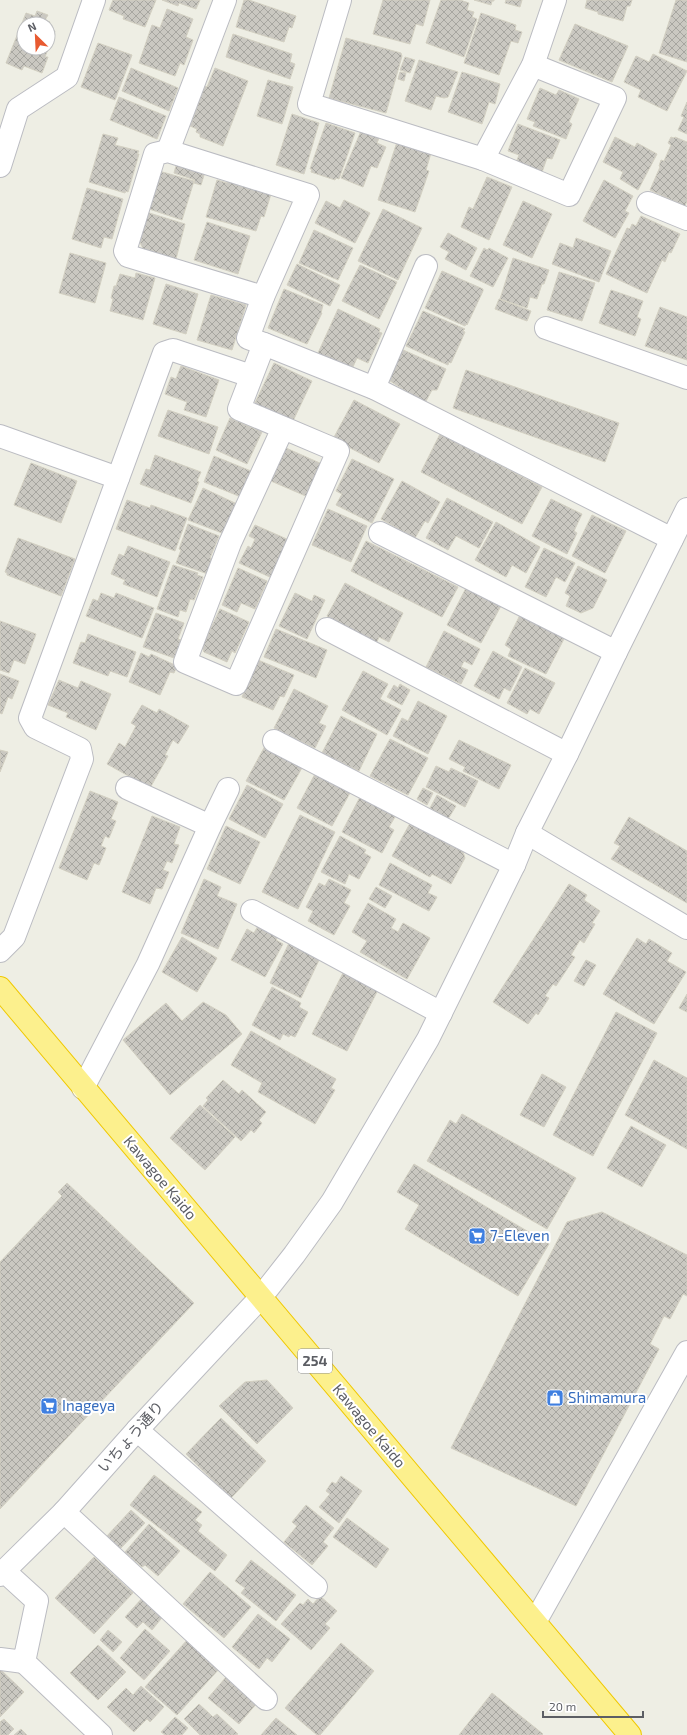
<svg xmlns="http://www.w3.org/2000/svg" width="687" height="1735" viewBox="0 0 687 1735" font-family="'Exo 2','Noto Sans JP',sans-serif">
<defs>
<pattern id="building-cross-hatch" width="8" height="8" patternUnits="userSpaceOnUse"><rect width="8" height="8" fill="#cac8c1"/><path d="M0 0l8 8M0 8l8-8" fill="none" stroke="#a7a6a0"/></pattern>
</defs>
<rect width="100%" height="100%" fill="#eeeee4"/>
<g fill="url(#building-cross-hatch)" stroke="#d3d0c2">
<polygon points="113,0 156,0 145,27 123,19 124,16 109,10"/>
<polygon points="162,0 200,0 196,9 179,3 178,6"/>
<polygon points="244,0 249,0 296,16 292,28 289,27 284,42 236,27"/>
<polygon points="383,0 430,0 423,26 416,24 410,44 373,34"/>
<polygon points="441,0 460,0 469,3 467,10 474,12 472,17 477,19 464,57 426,43"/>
<polygon points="474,0 494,0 494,1 492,1 491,5"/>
<polygon points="506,0 522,0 520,7 505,3"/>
<polygon points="587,0 632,0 630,6 627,6 623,21 598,14 598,12 585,8"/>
<polygon points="676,0 687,0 687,62 659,53"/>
<polygon points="167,9 193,19 186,37 193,40 184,65 180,63 175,76 139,63 152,25 160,28"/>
<polygon points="37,11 48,15 45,20 50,22 48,27 48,24 24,24 24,48 48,48 48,28 55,31 45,57 48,57 42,73 24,66 22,70 6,63 26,13 35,16"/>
<polygon points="481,13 516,25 515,30 522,32 518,43 511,41 499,75 464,63"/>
<polygon points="575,24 628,46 612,82 559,60"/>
<polygon points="233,34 292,54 290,62 295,64 290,79 226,57"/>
<polygon points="346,38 401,53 402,56 386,113 329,98"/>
<polygon points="98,43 132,55 115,100 81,87"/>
<polygon points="653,54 687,71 667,111 638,97 641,90 624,82 636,56 649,62"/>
<polygon points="405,57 415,60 410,73 400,70"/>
<polygon points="419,60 458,72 448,97 444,98 436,96 431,110 405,101"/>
<polygon points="131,68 178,88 169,111 122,91"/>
<polygon points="215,68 248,81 223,146 200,137 200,134 196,132 197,129 190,126 205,86 207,87"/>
<polygon points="400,72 406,73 404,81 398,79"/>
<polygon points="462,72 500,84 495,104 489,102 482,124 448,112"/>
<polygon points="268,80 293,87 282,124 257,116"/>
<polygon points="540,88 556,95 559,90 579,99 569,122 572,124 566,139 533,126 535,122 527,119"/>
<polygon points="119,97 166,116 157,139 110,120"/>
<polygon points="687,102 687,134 678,130 684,117 681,116"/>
<polygon points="292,114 319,123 304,174 276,165"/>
<polygon points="326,123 355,133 339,179 336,178 335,180 311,172 312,169 310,169"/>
<polygon points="518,124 560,140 552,159 547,158 541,175 515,165 519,155 508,151"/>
<polygon points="361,131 379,138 377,143 386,147 377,168 371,166 363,187 341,178"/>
<polygon points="103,134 118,138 115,145 139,151 137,154 139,154 128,192 126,191 125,193 89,182"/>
<polygon points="615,137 635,147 637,143 657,154 638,190 620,179 623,172 603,162"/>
<polygon points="671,137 674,138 675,137 687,142 687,201 685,206 650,190 660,167 659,166 661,160 664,161 671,145 668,143"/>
<polygon points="397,142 431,153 426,170 429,171 415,212 378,200"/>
<polygon points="177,162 205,172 201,185 194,183 195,180 174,173"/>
<polygon points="159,171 194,181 182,220 146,208"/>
<polygon points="487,177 512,187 489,240 461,227 469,207 473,209"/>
<polygon points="228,178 240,181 238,185 271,194 264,217 261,216 256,231 206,217 217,180 227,183"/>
<polygon points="604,180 633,196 625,211 629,213 615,238 583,221"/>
<polygon points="87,188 123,199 112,239 104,237 101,248 72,239"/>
<polygon points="344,200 370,213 355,243 315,223 326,201 340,208"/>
<polygon points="523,201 552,214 532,258 503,245"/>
<polygon points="383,209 422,228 398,280 358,261"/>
<polygon points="146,212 185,224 176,259 144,250 138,239"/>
<polygon points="641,216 680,234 671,253 669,252 665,262 662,260 647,293 606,274 627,228 630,229 632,224 636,226"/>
<polygon points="207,222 250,236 238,274 194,260"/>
<polygon points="314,230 353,248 338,280 299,263"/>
<polygon points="448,233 477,248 466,270 445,259 449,252 440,247"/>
<polygon points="576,238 611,251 599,282 552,264 560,243 573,248"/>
<polygon points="484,248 487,250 489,248 508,258 493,287 470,276"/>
<polygon points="70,253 106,263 95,303 59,293"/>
<polygon points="513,258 549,270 544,284 542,284 537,299 530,297 527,308 500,299"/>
<polygon points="297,264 340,285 330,306 287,285"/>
<polygon points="360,265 397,282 379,319 342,301"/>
<polygon points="442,271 483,289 483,291 467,325 466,324 465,326 425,308"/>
<polygon points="559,272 595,283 582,321 547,310"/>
<polygon points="136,273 155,278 143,320 110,311 113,299 111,298 114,286 116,286 120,274 135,278"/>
<polygon points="166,284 198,294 186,334 153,324"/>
<polygon points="284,289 323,305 321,313 322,313 307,344 268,328"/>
<polygon points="611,290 643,301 637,317 641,319 635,336 599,323"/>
<polygon points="211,295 246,305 232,350 197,340"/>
<polygon points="499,299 531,311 527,321 495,309"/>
<polygon points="660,307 687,317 687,360 645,346"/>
<polygon points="338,309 380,329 379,332 382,333 368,363 357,358 352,369 318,353"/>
<polygon points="423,311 465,329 463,331 465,332 451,363 449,362 448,365 406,346"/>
<polygon points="401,349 446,369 437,390 432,390 425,403 387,379"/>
<polygon points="274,363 312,381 292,423 254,405"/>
<polygon points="181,366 219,380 206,417 184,410 187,402 165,394 171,377 176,379"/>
<polygon points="466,370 619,423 605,462 453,408"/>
<polygon points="354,400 400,424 379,463 333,439"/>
<polygon points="168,410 218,427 209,454 158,436"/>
<polygon points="230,418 262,432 247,464 216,450"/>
<polygon points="440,434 542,487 522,524 421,472"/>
<polygon points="286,448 322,464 308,497 271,481"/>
<polygon points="155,455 201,472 197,481 199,482 191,503 140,484 146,469 150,470"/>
<polygon points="214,456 251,471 241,497 204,482"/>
<polygon points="352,459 394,479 372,523 336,505 342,494 336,491"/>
<polygon points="31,463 77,481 61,523 14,505"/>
<polygon points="402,481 440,502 428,523 425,521 415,538 381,519"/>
<polygon points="203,488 237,504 225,531 223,530 222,533 188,520"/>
<polygon points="447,498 493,522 479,548 456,536 448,550 426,538"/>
<polygon points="551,499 582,514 574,531 577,533 567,554 532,536"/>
<polygon points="127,500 150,508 151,505 187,518 175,551 116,529"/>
<polygon points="328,509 367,526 351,562 312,545"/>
<polygon points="592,515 626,531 605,573 572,556"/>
<polygon points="496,522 540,547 526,573 512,565 506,577 475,560"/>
<polygon points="188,524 219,536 210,558 214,559 208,574 176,563 181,550 179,549"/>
<polygon points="255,525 289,540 272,578 239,563 248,546 251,548 255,539 249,536"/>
<polygon points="18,538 75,559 61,596 7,575 7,573 5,572"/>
<polygon points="366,541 458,587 442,617 351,571"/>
<polygon points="128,546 170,562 157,597 123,584 125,580 111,574 119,554 124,556"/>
<polygon points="544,548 575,563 565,582 556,577 546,597 525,587"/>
<polygon points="173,565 198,573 197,575 203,577 194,600 190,599 186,612 180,610 178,617 157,609"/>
<polygon points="578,566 607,580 593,608 581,613 566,606 570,596 565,593"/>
<polygon points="238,568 267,581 255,609 241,603 237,612 222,605"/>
<polygon points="345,583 403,613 389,642 379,637 376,644 328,625 331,619 327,616"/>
<polygon points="467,586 502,604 481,643 447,625"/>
<polygon points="101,593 114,598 116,593 154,608 142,638 86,616 93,599 98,601"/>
<polygon points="295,593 312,601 314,595 325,600 307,639 279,626"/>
<polygon points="220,609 249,622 235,653 232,651 227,662 204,652 202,647"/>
<polygon points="156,613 184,623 178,639 181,640 174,658 143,647"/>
<polygon points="521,613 566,635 546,674 508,656 511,649 505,645"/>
<polygon points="0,621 36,634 25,664 14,660 9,673 0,670"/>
<polygon points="276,629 327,650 316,678 264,657"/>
<polygon points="444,631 480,649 472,665 464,661 461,667 468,670 461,684 426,667"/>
<polygon points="88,634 136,652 127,677 110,671 108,676 73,663 81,642 85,643"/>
<polygon points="493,651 522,667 510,691 504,688 499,699 474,686"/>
<polygon points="141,653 149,657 151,654 177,666 174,673 170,672 160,695 129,682"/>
<polygon points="258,660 294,675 284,697 280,696 273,710 242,697"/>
<polygon points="525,668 555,683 539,714 530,709 527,714 507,703"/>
<polygon points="363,671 388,684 380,699 401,710 387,735 342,710"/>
<polygon points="0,674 19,681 12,699 8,697 2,714 0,713"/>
<polygon points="59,680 78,688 81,681 111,694 96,730 66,717 68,713 48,705"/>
<polygon points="400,684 410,690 402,705 387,697 394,685 398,688"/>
<polygon points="294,689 328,706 319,723 326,726 315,748 274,728"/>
<polygon points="418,701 447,716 428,754 393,736 402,718 408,721"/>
<polygon points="142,705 157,713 159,709 189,726 178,744 173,740 165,755 168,756 150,788 107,764 119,743 125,747 136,726 131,723"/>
<polygon points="341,716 377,734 359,771 322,753"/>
<polygon points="390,739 428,758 408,795 370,776"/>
<polygon points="459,740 511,765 499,789 463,771 465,767 449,759"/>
<polygon points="265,746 303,766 284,800 246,781"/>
<polygon points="0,750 8,752 0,772"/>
<polygon points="436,766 449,772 451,768 478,781 465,807 426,787"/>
<polygon points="316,772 351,791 332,826 297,808"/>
<polygon points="247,785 283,804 265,838 229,819"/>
<polygon points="423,788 433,793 427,805 417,799"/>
<polygon points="90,791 118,802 111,819 116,821 109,838 105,836 101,846 106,848 99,865 94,863 87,880 59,868"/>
<polygon points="362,793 398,812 389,827 394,830 382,853 342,832"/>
<polygon points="437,795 456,806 448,819 430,808"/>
<polygon points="300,815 335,832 298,909 262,892"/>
<polygon points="152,816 180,827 174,844 179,845 172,863 167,861 163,870 169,872 162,889 156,888 150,904 122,892"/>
<polygon points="414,816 437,829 434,836 463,852 465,858 451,884 432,874 430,877 392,856"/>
<polygon points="629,817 687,851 687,903 611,859 620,846 614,843"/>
<polygon points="226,826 260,842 240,884 207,869"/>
<polygon points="340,836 366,850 364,853 371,857 359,879 349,874 345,884 321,872"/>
<polygon points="390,863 432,885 428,893 437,897 429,911 379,885"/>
<polygon points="204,879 221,887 217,896 237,904 218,949 181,933"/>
<polygon points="329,879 351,890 344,903 350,906 334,935 308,921 313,911 306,907 319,883 325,886"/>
<polygon points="569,884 587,895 584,900 600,911 592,923 595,924 584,943 580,940 571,955 575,957 556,986 553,984 545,996 549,998 538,1015 536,1013 528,1024 493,1002"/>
<polygon points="376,887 392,896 385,908 369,899"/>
<polygon points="368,903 396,919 391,928 398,932 403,923 430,938 407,979 360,952 367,941 352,932"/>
<polygon points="259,924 279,935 276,940 283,944 265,977 231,960 247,929 254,933"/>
<polygon points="182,937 217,958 197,992 162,972"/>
<polygon points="637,938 646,944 649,939 672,953 667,961 686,972 654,1024 603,994"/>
<polygon points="289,943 320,958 301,998 270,983"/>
<polygon points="586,960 596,965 584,986 574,981"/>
<polygon points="345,969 380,986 347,1051 312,1034"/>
<polygon points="272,987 301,1003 299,1007 308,1012 295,1037 290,1035 289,1037 283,1034 280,1040 252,1025"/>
<polygon points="687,994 687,1012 679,1008"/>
<polygon points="203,1002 226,1015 242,1034 170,1095 123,1040 166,1003 182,1021"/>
<polygon points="616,1012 657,1033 593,1156 553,1135"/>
<polygon points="251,1031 336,1079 331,1088 335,1090 315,1124 258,1092 262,1083 231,1065"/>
<polygon points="654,1060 687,1078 687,1149 625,1115"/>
<polygon points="542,1074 566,1087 544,1127 520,1115"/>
<polygon points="223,1080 239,1094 242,1090 266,1112 259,1120 262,1123 254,1133 251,1130 241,1141 203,1106 208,1100 206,1098"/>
<polygon points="200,1105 235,1137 205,1170 170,1138"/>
<polygon points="462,1114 576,1178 547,1229 427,1161 450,1120 456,1124"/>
<polygon points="631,1126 666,1145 642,1187 607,1168"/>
<polygon points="414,1164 549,1244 518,1296 405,1229 419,1205 397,1192"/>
<polygon points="67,1183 194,1303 0,1509 0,1262 62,1196 58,1192"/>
<polygon points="602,1212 687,1255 687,1296 683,1294 670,1319 664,1316 650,1344 659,1349 576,1506 451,1448 567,1222"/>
<polygon points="267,1380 293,1408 257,1444 219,1406 245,1382"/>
<polygon points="221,1418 266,1461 231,1498 186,1454"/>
<polygon points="154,1475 202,1512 195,1520 202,1525 198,1531 227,1555 215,1571 130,1505"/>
<polygon points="341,1476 362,1491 339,1523 319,1507 330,1494 326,1491 332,1482 336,1484"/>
<polygon points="306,1505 334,1528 323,1542 328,1546 312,1565 284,1542 297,1526 292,1522"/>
<polygon points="131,1510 145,1523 120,1549 106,1537"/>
<polygon points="347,1518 389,1549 376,1568 333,1537"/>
<polygon points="149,1524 180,1551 158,1576 145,1565 142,1567 125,1552"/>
<polygon points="94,1557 133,1593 94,1634 55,1598"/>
<polygon points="251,1560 296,1595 276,1621 241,1593 245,1588 235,1581"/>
<polygon points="210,1572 251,1607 224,1638 183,1604"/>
<polygon points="144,1596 165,1614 152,1630 143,1622 137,1628 125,1617"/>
<polygon points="320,1596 337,1611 325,1624 330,1628 311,1650 281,1624 300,1603 303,1605 308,1599 313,1604"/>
<polygon points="258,1614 290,1639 272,1662 267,1658 259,1669 232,1647"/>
<polygon points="145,1629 170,1651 144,1680 120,1658"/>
<polygon points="108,1630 122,1642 113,1652 100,1640"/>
<polygon points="188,1639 220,1668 177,1715 145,1687"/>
<polygon points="341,1643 374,1671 320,1735 317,1735 285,1708"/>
<polygon points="98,1645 126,1672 98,1700 70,1673"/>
<polygon points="0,1669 24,1692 0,1717"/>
<polygon points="227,1676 258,1702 239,1724 208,1698"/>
<polygon points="141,1686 164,1707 150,1722 147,1719 134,1732 107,1707 126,1688 133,1695"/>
<polygon points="492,1693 543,1734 542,1735 459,1735"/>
<polygon points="199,1704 213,1717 217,1714 238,1734 236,1735 200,1735 184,1719"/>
<polygon points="175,1717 188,1728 182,1735 165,1735 161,1732"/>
<polygon points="276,1718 297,1735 261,1735"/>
<polygon points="4,1719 14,1729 8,1735 0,1735 0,1722"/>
<polygon points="21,1729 27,1735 14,1735"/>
</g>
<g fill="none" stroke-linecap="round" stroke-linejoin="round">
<g stroke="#bbbcc2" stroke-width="24">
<g id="minor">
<polyline points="340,0 309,104 483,159 533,65 555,0"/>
<polygon points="168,151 308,195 263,297 128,256 125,251 155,154"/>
<polyline points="168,151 225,0"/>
<polyline points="483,159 569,195 615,98 533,65"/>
<polyline points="0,166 18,109 67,77 94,0"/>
<polyline points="648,203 687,219"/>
<polyline points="263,297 248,338 264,344 239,409 338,451 236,684 185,662 230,543 283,428"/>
<polyline points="546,328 687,378"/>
<polyline points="264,344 374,388 672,539"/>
<polyline points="374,388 426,266"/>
<polyline points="0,436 118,478"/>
<polyline points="380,533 616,652"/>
<polyline points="327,629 567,754"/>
<polyline points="274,741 514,865"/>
<polyline points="127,788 210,826"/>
<polyline points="527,833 687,928"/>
<polyline points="252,911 441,1013"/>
<polyline points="0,951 14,937 82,759 80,749 35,727 30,718 164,353 173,350 251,376"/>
<polyline points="83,1088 148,964 210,826 228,789"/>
<polyline points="137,1430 316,1587"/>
<polyline points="64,1512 266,1699"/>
<polyline points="0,1575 64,1512 137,1430 261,1297 294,1255 332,1202 428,1039 514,865 527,833 567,754 616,652 687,509"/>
<polyline points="535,1622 687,1352"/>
<polyline points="0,1659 24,1662 37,1601 4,1571"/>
<polyline points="24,1662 101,1735"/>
</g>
</g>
<g stroke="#f0c902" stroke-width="24">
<polyline id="highway" points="0,988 630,1735"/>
</g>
<use href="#minor" stroke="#fff" stroke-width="22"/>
<use href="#highway" stroke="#fcf08d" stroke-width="22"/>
</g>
<defs>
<g id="supermarket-square" transform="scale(0.9)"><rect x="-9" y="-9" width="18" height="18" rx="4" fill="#3f7fe0" stroke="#fff"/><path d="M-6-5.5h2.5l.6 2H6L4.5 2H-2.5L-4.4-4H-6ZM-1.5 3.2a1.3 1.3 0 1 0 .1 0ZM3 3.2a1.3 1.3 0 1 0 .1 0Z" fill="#fff"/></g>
<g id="shop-square" transform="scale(0.9)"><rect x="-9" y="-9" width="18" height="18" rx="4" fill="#3f7fe0" stroke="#fff"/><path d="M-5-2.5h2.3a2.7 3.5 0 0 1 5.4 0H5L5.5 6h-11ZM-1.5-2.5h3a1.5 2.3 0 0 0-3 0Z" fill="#fff"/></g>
</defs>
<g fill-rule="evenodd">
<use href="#supermarket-square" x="477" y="1236"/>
<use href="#shop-square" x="555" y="1398"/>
<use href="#supermarket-square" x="49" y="1406"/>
</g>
<g text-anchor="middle" stroke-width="4" stroke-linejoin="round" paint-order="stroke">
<rect fill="#fff" stroke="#8d8e92" stroke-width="1" x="298" y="1349" width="34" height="24" rx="3"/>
<g font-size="14" font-weight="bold" fill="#5c5e64">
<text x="315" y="1366">254</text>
</g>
<g font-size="15" fill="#5c5e64" stroke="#fff">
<text transform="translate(160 1178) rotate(50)" y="5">Kawagoe Kaido</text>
<text transform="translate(369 1426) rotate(50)" y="5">Kawagoe Kaido</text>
<text transform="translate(131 1437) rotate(-48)" y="5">いちょう通り</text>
</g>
<g font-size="15" fill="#366cbe" stroke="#fff" text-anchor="start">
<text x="490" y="1241">7-Eleven</text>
<text x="568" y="1403">Shimamura</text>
<text x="62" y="1411">Inageya</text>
</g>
</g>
<g transform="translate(36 36) rotate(336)"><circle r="19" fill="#ffffff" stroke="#bebfc1"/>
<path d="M0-3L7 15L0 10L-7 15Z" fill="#e85a30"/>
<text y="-6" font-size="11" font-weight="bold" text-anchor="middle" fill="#5c5e64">N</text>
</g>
<path d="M543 1711v6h100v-6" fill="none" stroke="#5c5e64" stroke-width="2"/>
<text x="549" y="1711" font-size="12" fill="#5c5e64" stroke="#ffffff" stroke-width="3" paint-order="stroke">20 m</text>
</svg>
